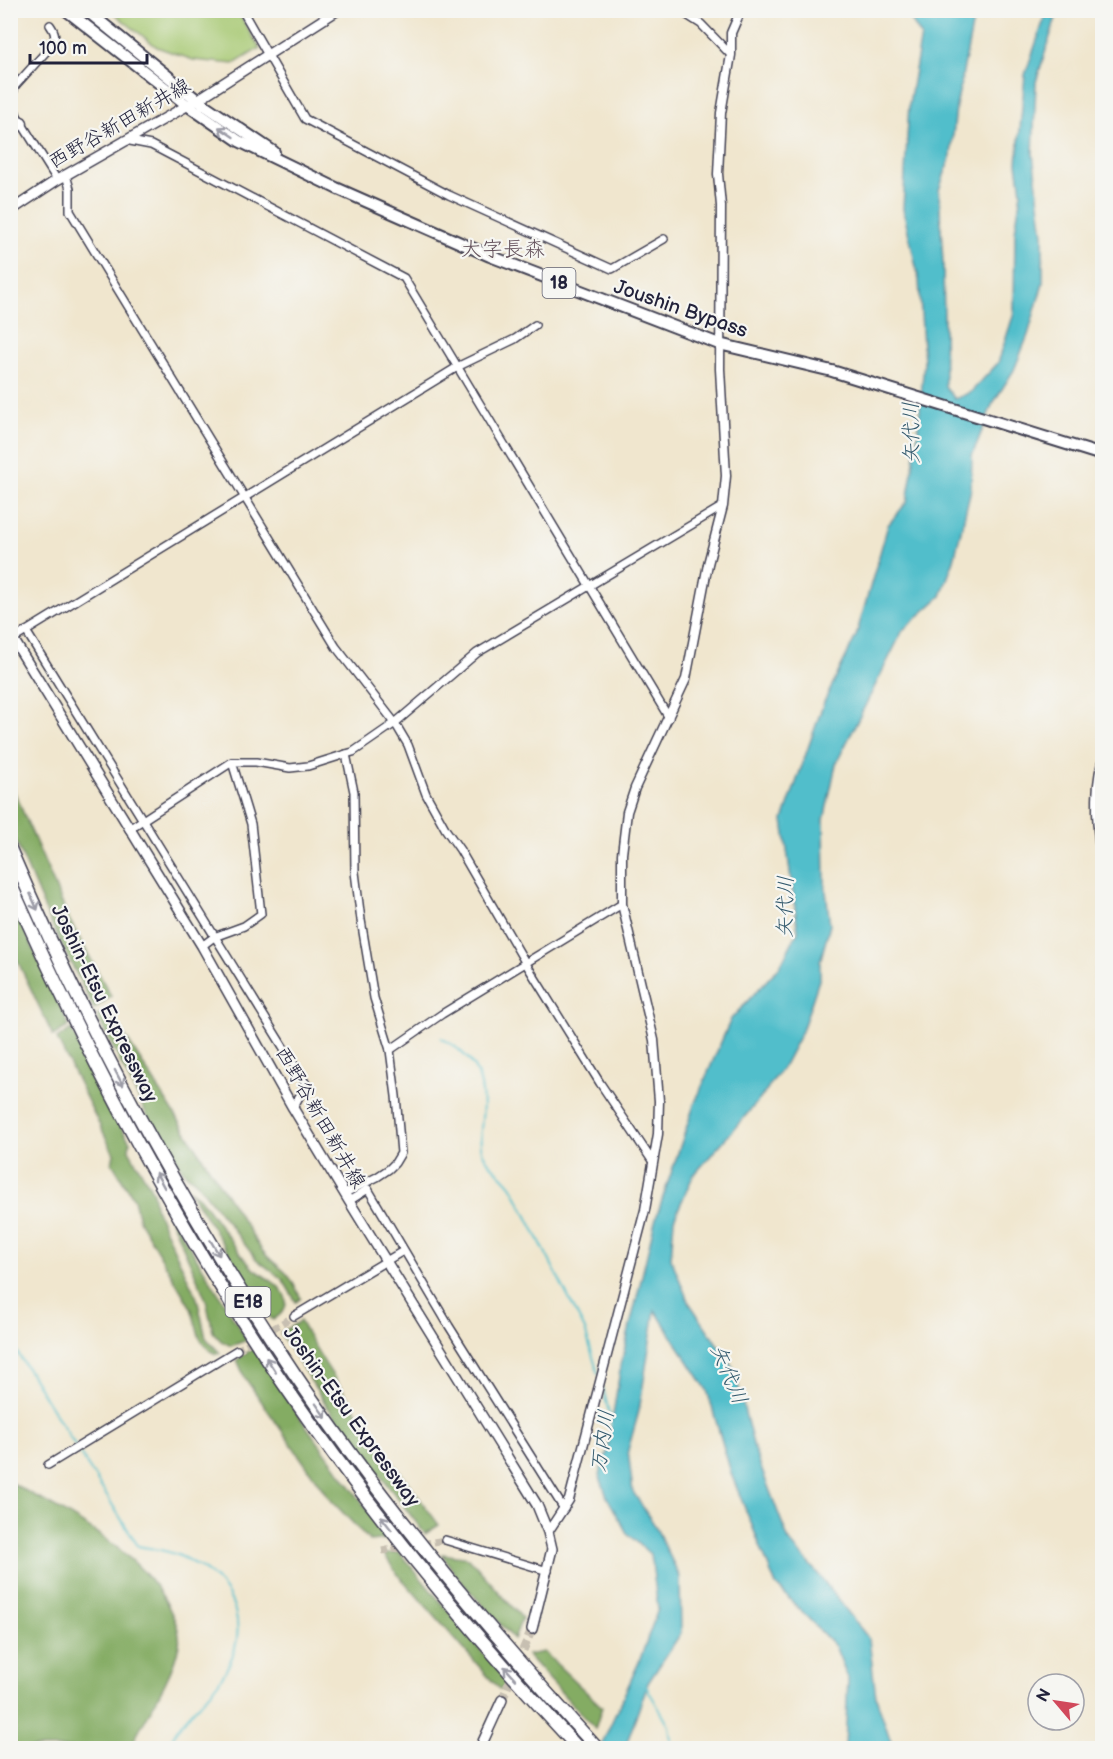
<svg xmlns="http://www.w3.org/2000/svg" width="1113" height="1759" viewBox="0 0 1113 1759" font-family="'Balsamiq Sans','Klee One',sans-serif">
<rect width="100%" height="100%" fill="#f6f6f2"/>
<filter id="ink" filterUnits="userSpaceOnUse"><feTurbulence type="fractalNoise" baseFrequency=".0167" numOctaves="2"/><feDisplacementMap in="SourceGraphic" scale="12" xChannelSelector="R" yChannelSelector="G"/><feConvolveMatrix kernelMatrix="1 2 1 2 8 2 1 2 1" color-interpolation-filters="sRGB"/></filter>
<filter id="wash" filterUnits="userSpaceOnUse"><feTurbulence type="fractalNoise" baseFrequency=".008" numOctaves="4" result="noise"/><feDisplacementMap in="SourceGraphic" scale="24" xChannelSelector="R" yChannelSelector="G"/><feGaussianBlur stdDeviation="1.35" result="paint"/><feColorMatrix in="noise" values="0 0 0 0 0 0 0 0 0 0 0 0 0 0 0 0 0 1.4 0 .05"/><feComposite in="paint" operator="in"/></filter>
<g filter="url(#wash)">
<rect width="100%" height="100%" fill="#f0e6ce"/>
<polygon fill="#a6c871" stroke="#647556" stroke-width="1.5" points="111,11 237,11 260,48 234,64 193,60 157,47"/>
<g fill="#84ac63" stroke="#53674f" stroke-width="1.5">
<polygon points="11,784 69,919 111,996 94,1009 49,919 11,830"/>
<polygon points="10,899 69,1026 53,1036 11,947"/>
<path d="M109,1011l152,238c8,11 16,15 25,24 7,7 10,17 15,25l-5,4 -13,-22 -27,-21 -59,-76 -14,-12 -20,-37 -9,-5 -57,-113z"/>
<polygon points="71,1029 113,1113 130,1142 129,1150 153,1192 155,1206 165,1230 197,1298 206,1338 220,1353 216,1354 210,1351 200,1339 191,1308 139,1220 134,1199 112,1163 114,1154 57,1039"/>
<path d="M189,1190l10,7c17,22 32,46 50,67 9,11 29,17 35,30 6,12 -1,20 -11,26l-7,-7z"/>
<polygon points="166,1209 174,1221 247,1340 231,1346 221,1341 213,1332 206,1300 199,1283"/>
<path d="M300,1321c40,72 90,137 139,204l-14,9 -98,-128 -47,-73z"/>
<polygon points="254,1348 298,1415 389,1539 370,1541 328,1497 245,1378 237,1360"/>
<path d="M10,1482c56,32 135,69 162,132 4,9 9,20 7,31 -6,32 -34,73 -49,103h-119z"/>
<polygon points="399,1552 508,1683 503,1690 499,1689 395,1571 384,1554"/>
<polygon points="442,1554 469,1558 522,1618 514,1639 457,1577"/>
<polygon points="544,1652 602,1707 595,1729 527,1655"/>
</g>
<polygon fill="#51becb" stroke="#3a7083" stroke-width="1.5" points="911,11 975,11 956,107 951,155 939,190 943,263 945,386 955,399 971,392 998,363 1014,313 1015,232 1021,192 1017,163 1025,75 1047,11 1058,11 1036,82 1033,154 1043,235 1043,283 1028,335 1014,370 992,405 972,456 971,489 954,560 941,596 903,630 836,764 824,820 825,883 830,925 820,962 820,977 802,1031 784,1065 760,1099 693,1176 674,1219 671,1258 688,1301 734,1369 755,1452 789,1541 819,1575 869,1639 876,1697 893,1748 846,1748 845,1747 848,1678 835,1646 776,1585 732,1476 707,1390 655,1310 639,1411 628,1450 633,1492 654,1524 680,1577 681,1633 648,1683 625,1748 600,1748 639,1662 658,1609 651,1555 627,1533 607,1497 599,1474 607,1453 621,1364 655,1221 694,1105 731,1019 780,966 798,931 783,820 824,702 856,636 888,525 907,502 917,442 924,362 919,280 903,209 909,104 921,36 911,20"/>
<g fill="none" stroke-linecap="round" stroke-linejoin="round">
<g stroke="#51becb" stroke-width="2">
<path d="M441,1038c35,19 45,42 41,81 -1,10 -3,22 0,32 5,14 21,23 30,36l73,143 13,44"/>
<path d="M10,1341l128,205c15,3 31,4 44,11 57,26 72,74 36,126 -15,21 -43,39 -49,65"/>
<polyline points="603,1388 612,1426"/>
<polyline points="646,1686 669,1726 672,1748"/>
</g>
</g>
</g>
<g filter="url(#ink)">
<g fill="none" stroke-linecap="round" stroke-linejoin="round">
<g stroke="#c7bfb1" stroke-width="7" stroke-dasharray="7 3.5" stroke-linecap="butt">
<polyline points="237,1350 294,1316"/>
<polyline points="382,1551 445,1540"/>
</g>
<polyline stroke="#c7bfb1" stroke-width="9" stroke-dasharray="9 4.5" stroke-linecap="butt" points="502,1700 532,1629"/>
<g stroke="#413f51" stroke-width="10">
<g id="minor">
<polyline points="242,10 305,119 449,195 612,269 664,239"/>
<polyline points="679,10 701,24 731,55"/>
<path d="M50,25c5,7 6,11 3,19l-38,42 -4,13 6,17 40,64"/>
<polyline points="125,140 151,145 404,278 669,718"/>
<polyline points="66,175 70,189 70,211 336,647 395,723 408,745 426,794 446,830 460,850 525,962 600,1083 653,1162"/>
<polyline points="26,631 306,1084 293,1108"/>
<polyline points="10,641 459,366 515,339 535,325"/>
<polyline points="129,829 232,762 256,762 290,768 308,766 346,754"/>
<polyline points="202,946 214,937 244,926 261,914 251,824 232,762"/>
<polyline points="390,1050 442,1014 622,904"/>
<polyline points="345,1193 377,1177 389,1169 395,1163 401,1153 396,1096 390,1050 374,998 361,920 355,872 354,792 346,754 353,752 395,723 477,653 723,506"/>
<polyline points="349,1201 368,1189 449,1326 564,1509"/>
<polyline points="294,1316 403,1251"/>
<polyline points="48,1465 237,1350"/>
<polyline points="445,1540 548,1571"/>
</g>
</g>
<g stroke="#413f51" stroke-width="11">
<g id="tertiary">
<path d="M1102,762c-9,34 -4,71 0,105"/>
<polyline points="548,1532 569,1500 645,1210 658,1134 659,1101 654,1040 622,904 622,854 627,812 635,788 686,679 708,564 723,506 726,476 720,369 721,206 718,174 721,113 731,55 731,33 741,10"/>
</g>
</g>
<g stroke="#413f51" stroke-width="12">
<g id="secondary">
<polyline points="10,211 57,180 197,100 338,10"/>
<polyline points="10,634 202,946 293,1108 349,1201 537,1505 548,1532 552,1549 532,1629"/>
<polyline points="480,1748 502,1700"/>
</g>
</g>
<g stroke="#413f51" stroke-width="14">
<g id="trunk">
<polyline points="66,10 187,105 239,141 336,188 490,256 719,344 832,371 1102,455"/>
<polyline points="86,10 197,100 274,152"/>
</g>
</g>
<g stroke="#413f51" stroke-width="15">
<g id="motorway">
<polyline points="10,129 21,123"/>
<path d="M10,849c78,183 173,359 284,524 90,133 194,257 303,375"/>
<path d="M10,883c76,171 168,345 273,500 88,129 188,250 295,365"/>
</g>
</g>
<use href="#minor" stroke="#fff" stroke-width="7"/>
<use href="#tertiary" stroke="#fff" stroke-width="8"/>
<use href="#secondary" stroke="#fff" stroke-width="9"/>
<use href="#trunk" stroke="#fff" stroke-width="10"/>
<use href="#motorway" stroke="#fff" stroke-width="12"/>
</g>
<defs><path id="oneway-shaft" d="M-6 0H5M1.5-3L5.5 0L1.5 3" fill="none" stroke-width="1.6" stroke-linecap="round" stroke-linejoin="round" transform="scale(1.5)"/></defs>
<g stroke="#9c9ca7">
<use href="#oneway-shaft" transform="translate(226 132) rotate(-146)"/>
<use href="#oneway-shaft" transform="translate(34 902) rotate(66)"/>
<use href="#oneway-shaft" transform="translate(119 1078) rotate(62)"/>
<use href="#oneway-shaft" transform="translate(160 1180) rotate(-119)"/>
<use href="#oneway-shaft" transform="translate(215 1248) rotate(59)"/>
<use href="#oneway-shaft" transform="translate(271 1365) rotate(-123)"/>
<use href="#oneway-shaft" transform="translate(321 1411) rotate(55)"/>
<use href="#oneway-shaft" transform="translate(386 1523) rotate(-128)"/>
<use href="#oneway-shaft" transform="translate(510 1673) rotate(-132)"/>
</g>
</g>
<g text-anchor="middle" stroke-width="4.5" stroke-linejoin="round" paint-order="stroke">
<g fill="#f6f6f2" stroke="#626272" stroke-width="1.5">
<rect x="542.5" y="268" width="33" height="30" rx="4.5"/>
<rect x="225.5" y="1287" width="45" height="30" rx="4.5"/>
</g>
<g font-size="18" font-weight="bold" fill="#22223b">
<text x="559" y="289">18</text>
<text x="248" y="1308">E18</text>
</g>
<g font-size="20" fill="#22223b" stroke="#f6f6f2">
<text transform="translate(119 123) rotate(-30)" y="7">西野谷新田新井線</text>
<text transform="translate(681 308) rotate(19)" y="7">Joushin Bypass</text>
<text transform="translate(105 1003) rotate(64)" y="7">Joshin-Etsu Expressway</text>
<text transform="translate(321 1117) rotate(60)" y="7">西野谷新田新井線</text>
<text transform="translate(352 1416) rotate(54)" y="7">Joshin-Etsu Expressway</text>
</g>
<g font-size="21" fill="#64525c" stroke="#f6f6f2">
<text x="503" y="256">大字長森</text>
</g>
<g font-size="21" font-style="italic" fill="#32596d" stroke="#f6f6f2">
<text transform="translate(911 433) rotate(-91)" y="7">矢代川</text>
<text transform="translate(785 907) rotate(-89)" y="7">矢代川</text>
<text transform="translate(729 1374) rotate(67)" y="7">矢代川</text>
<text transform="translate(602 1441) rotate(-82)" y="7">万内川</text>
</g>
</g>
<rect width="1113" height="1759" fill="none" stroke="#f6f6f2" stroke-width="36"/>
<g transform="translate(1056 1702) rotate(299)"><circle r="28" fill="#f6f6f2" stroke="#a1a1a9" stroke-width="1.5"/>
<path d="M0-4.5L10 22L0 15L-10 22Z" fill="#d1495b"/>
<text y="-9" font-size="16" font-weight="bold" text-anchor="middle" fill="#22223b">N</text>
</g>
<path d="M30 54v9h117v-9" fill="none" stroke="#22223b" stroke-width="3"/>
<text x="39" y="54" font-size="18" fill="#22223b" stroke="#f6f6f2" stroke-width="4.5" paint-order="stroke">100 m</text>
</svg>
